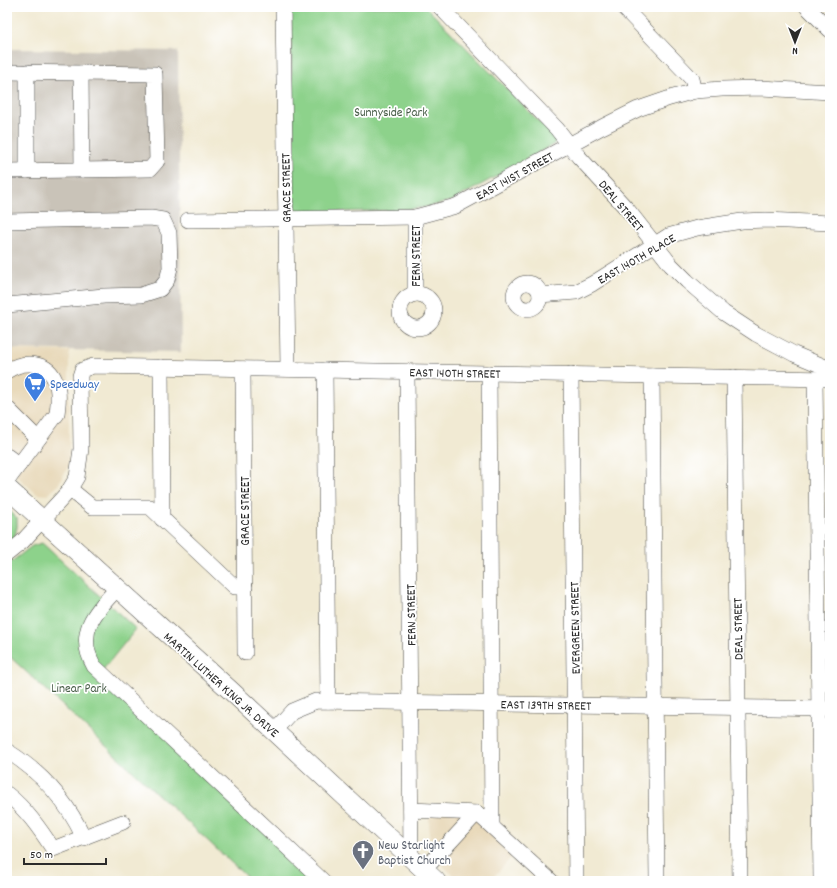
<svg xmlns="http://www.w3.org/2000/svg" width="837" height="888" viewBox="0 0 837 888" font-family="Dekko,sans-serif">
<rect width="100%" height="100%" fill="#fff"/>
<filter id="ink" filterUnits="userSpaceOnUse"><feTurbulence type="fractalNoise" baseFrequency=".025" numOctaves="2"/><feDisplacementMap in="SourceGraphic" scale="8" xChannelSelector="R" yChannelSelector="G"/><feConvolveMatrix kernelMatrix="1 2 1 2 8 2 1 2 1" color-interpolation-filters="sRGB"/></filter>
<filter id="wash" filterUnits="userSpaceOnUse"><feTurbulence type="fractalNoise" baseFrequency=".012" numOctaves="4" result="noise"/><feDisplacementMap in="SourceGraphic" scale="16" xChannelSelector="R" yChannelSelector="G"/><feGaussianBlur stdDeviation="0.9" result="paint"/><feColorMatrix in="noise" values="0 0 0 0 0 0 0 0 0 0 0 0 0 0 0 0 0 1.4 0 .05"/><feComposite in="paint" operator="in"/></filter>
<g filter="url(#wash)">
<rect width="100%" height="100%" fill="#f1ead3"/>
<g fill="#e8d9ba">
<polygon points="7,349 69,351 69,465 58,485 48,495 37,494 7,468"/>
<polygon points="429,810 477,813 518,850 490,881 459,881 430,854"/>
</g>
<polygon fill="#c9c3b8" points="7,49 178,51 181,352 7,349"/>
<g fill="#8dd28b" stroke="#5c7e5b">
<polygon points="291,7 426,7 556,139 554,144 452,201 426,207 400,210 302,213 295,208 293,205"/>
<polygon points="7,508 17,518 17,527 14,540 7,544"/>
<polygon points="42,543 136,629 101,672 323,881 251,881 7,654 7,565 32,546"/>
</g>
</g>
<g filter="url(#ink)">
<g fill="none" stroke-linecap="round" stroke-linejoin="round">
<g stroke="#494844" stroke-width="16">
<g id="minor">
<polyline points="283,7 288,369"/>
<polyline points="440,7 557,129 579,157 627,209 671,265 687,281 724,313 756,334 794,354 830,369"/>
<polyline points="623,7 692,79 695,91"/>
<polyline points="807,7 830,30"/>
<polyline points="7,72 155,74 157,161 150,169 7,171"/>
<polyline points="27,72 27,171"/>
<polyline points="81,73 82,170"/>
<polyline points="415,217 415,294"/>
<polyline points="188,220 415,217 456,206 602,127 638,109 670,98 695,91 722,89 761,88 830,92"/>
<polyline points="7,221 151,218 163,220 169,233 170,268 167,280 160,289 141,295 104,296 7,305"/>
<circle cx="527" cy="296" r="13"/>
<circle cx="417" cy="311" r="17"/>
<polyline points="540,295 576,292 592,284 668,236 697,228 742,221 766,220 830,223"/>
<polyline points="161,367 162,519"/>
<polyline points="243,369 245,653"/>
<polyline points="325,370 328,701"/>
<path d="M7,371c17,-11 42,-10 49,12 4,10 2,22 1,31l-50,67"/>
<polyline points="407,372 411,858"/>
<polyline points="489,373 492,825"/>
<polyline points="571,374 576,881"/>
<polyline points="652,376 657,881"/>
<polyline points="734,377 740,881"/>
<polyline points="815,379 821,881"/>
<polyline points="7,408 38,439"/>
<polyline points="7,456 19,465"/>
<polyline points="70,489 92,507 150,507 235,587 245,587"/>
<polyline points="7,554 22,542 68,492 77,477 81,449 80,376 82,370 93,366 830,379"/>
<path d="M117,589c-22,22 -42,44 -23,77l229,215"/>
<polyline points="274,731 292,711 316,701 830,709"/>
<path d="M7,751c34,21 60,50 77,87"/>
<path d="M7,794c19,15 33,35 46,55l70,-27"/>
<polyline points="411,810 477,813 551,881"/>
<polyline points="424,870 477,813"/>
</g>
</g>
<g stroke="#494844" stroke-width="20">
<polyline id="major" points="7,488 230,690 436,881"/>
</g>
<use href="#minor" stroke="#fff" stroke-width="15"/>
<use href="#major" stroke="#fff" stroke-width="19"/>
</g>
</g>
<defs>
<g id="supermarket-pin" transform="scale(1.15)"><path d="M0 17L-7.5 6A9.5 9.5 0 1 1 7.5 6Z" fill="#3f7fe0" stroke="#fff"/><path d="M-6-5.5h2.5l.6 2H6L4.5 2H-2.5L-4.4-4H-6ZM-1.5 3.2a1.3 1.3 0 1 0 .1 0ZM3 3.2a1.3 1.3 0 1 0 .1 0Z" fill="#fff"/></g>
<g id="church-pin" transform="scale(1.15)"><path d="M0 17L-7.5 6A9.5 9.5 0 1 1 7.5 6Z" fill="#6b7280" stroke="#fff"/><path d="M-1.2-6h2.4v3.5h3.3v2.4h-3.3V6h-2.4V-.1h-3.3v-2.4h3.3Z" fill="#fff"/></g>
</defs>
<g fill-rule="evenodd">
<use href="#supermarket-pin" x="35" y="383"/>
<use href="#church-pin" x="363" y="851"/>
</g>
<g text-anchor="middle" stroke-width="3.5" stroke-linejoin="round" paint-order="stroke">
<g font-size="13" fill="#485d48" stroke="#fff">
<text x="391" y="116">Sunnyside Park</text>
<text x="79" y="692">Linear Park</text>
</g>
<g font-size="13" fill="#2b2b2b" stroke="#fff">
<text transform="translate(514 175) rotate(-29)" y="5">EAST 141ST STREET</text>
<text transform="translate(285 188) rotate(-91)" y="5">GRACE STREET</text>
<text transform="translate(622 205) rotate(50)" y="5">DEAL STREET</text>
<text transform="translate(415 256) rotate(-90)" y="5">FERN STREET</text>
<text transform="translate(636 258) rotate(-30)" y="5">EAST 140TH PLACE</text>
<text transform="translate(455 372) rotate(1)" y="5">EAST 140TH STREET</text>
<text transform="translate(244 511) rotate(-90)" y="5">GRACE STREET</text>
<text transform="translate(410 615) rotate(-91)" y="5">FERN STREET</text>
<text transform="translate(574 628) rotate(-91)" y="5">EVERGREEN STREET</text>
<text transform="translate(737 629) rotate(-91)" y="5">DEAL STREET</text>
<text transform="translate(222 684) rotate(42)" y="5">MARTIN LUTHER KING JR. DRIVE</text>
<text transform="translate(546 704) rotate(1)" y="5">EAST 139TH STREET</text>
</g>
<g font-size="13" fill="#366cbe" stroke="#fff" text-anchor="start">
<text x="50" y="388">Speedway</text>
</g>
<g font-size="13" fill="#5b616d" stroke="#fff" text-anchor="start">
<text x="378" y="849">New Starlight<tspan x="378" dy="15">Baptist Church</tspan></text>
</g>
</g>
<rect width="837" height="888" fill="none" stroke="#fff" stroke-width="24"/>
<g transform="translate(795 42) rotate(180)" stroke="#ffffff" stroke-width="3" paint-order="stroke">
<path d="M0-3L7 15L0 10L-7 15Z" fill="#2b2b2b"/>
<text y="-6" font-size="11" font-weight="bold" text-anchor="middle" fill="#2b2b2b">N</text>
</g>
<path d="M24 858v6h82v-6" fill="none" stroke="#2b2b2b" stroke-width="2"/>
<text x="30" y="858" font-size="12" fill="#2b2b2b" stroke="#ffffff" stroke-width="3" paint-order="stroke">50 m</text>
</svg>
